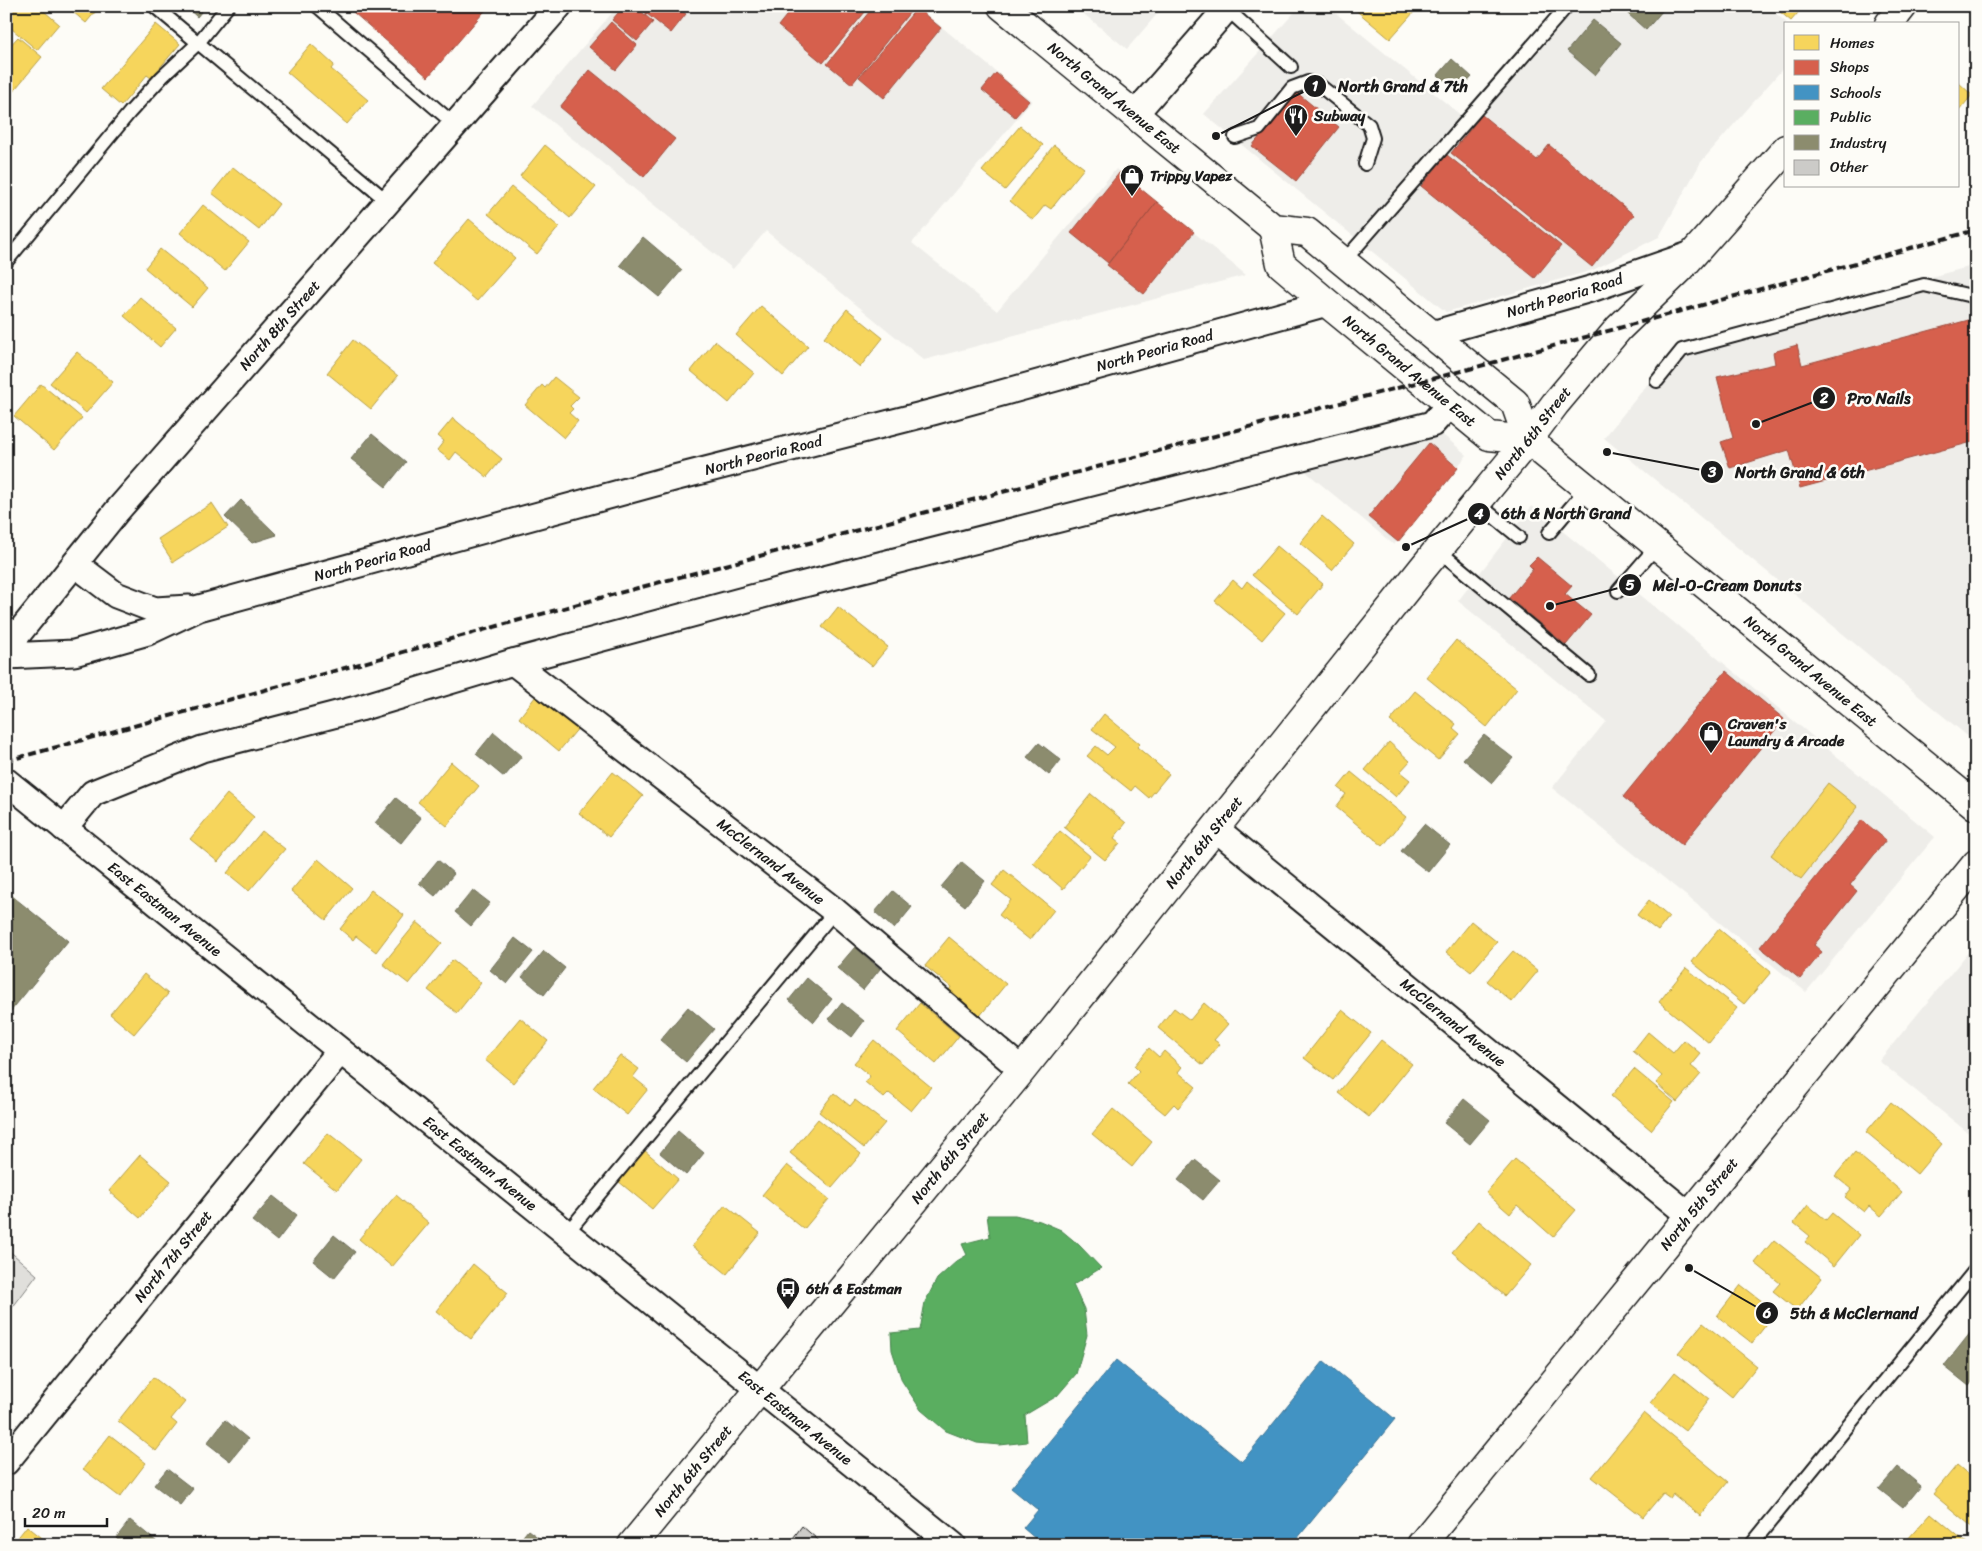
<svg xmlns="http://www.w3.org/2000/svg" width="1982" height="1551" viewBox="0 0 1982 1551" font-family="Sriracha,sans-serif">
<rect width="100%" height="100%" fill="#fdfcf7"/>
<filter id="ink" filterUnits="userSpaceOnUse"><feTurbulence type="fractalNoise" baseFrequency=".02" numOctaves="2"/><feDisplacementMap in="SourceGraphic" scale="10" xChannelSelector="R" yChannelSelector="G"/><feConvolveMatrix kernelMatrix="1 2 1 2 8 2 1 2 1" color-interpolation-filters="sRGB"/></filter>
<g filter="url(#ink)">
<g fill="#eeede9">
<polygon points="618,6 916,6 1032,101 912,243 997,311 1116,169 1246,275 924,360 766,231 733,269 532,106"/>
<polygon points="1074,6 1164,6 1127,49"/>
<polygon points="1300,6 1327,6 1463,117 1559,6 1767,6 1788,24 1786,24 1786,65 1701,162 1659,237 1593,270 1446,312 1204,114"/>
<polygon points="1976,265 1976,743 1604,438 1681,343"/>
<polygon points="1438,431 1467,455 1394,545 1299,466"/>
<polygon points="1532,506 1935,837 1806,992 1552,788 1606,721 1458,601"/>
<polygon points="1976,943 1976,1139 1879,1061"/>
</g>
<polygon fill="#e0dfdb" stroke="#7e7e7c" points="6,1248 37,1275 6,1316"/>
<g fill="#f6d55c" stroke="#b59e49">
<polygon points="6,6 38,6 59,24 37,50 6,24"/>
<polygon points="66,6 100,6 86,23"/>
<polygon points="1351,6 1407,6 1414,12 1390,39"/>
<polygon points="1773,6 1804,6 1791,21"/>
<polygon points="156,24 180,44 151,78 147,75 121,106 101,89"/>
<polygon points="18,37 42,57 11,94 6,90 6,50"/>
<polygon points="311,44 334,65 331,69 368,100 347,124 287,72"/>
<polygon points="1958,82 1972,95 1958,112"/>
<polygon points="1020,126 1043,145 1005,190 982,171"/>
<polygon points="545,145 596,187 570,218 520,176"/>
<polygon points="1054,145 1084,168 1051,209 1045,205 1033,220 1010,201"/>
<polygon points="233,167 279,204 259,230 212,193"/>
<polygon points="511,187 559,227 537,254 488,214"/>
<polygon points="203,205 249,242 225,271 180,233"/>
<polygon points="469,219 515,258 477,301 432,263"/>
<polygon points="160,249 208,288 192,307 145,268"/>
<polygon points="140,297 176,328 160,347 124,316"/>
<polygon points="761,306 808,346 783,376 736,335"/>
<polygon points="847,309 883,338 860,367 824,338"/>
<polygon points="353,340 398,376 371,409 327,373"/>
<polygon points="715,341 754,373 729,403 691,371"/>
<polygon points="77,352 113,382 86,413 50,383"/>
<polygon points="554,377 579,397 570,406 573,409 569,413 578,421 564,438 525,405 542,385 545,388"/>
<polygon points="41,384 82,418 54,450 14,416"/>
<polygon points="453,418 502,459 487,477 456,452 450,460 437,450 444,441 438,436"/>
<polygon points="212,503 228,527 173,562 158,539"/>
<polygon points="1322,516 1354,544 1332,570 1300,543"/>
<polygon points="1277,546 1323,584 1298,614 1252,575"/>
<polygon points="1233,580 1242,588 1247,581 1285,613 1262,640 1215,601"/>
<polygon points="838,607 888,647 872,666 822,627"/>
<polygon points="1456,640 1517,689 1487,727 1426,677"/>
<polygon points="1415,691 1456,724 1453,728 1460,734 1438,760 1390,721"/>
<polygon points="539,692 580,726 559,751 519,718"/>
<polygon points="1104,714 1140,744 1137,747 1169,774 1149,798 1135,786 1131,791 1087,756 1096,746 1107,755 1115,747 1092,729"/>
<polygon points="1389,742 1410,761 1400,772 1410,780 1396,797 1365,770"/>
<polygon points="451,762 479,786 447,826 418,802"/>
<polygon points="613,772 643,796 609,837 579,813"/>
<polygon points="1351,772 1406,817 1383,846 1336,807 1346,794 1338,788"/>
<polygon points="1828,783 1858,807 1801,879 1771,855"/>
<polygon points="227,794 254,817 218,862 190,839"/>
<polygon points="1091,794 1126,823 1114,838 1120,843 1105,860 1064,827"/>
<polygon points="262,831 285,849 249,891 227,873"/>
<polygon points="1060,831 1090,856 1063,889 1033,863"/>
<polygon points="318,859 352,888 326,920 291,891"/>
<polygon points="1004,870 1054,910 1030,940 999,915 1011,900 992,885"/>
<polygon points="371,890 404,915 376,952 356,936 353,940 340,929"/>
<polygon points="1649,900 1669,917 1658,931 1637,915"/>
<polygon points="1471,921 1497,942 1471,972 1446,952"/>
<polygon points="417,922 442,943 409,984 383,964"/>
<polygon points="1719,929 1771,972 1744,1004 1692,962"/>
<polygon points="949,937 1006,984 979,1017 948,992 951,987 925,966"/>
<polygon points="1513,951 1538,971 1512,1002 1487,981"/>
<polygon points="452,960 481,983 457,1013 428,990"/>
<polygon points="1686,968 1737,1008 1709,1043 1659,1002"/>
<polygon points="144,974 168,994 134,1034 110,1014"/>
<polygon points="920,1003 959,1036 936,1064 897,1031"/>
<polygon points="1204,1003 1228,1024 1214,1040 1220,1044 1203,1065 1158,1028 1174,1008 1190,1020"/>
<polygon points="1342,1010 1371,1033 1333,1080 1304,1058"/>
<polygon points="520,1018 548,1041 513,1083 485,1060"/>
<polygon points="1648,1032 1673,1053 1684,1040 1701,1054 1691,1066 1701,1074 1677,1102 1656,1083 1662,1076 1633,1051"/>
<polygon points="874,1040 931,1087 911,1111 889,1093 884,1098 865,1082 870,1076 854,1063"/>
<polygon points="1381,1040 1412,1064 1369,1117 1338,1093"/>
<polygon points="1149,1048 1159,1057 1164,1051 1182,1067 1178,1072 1196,1087 1178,1108 1174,1104 1165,1114 1128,1084 1139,1071 1134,1066"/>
<polygon points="620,1055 639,1069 633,1077 648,1089 627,1115 593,1088"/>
<polygon points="1634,1069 1674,1102 1651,1130 1611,1096"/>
<polygon points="834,1093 850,1106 855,1100 885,1123 864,1148 819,1112"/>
<polygon points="1891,1102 1942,1144 1917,1174 1866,1132"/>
<polygon points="1113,1109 1152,1142 1132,1167 1092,1134"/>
<polygon points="818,1119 861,1154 832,1188 790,1153"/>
<polygon points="328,1133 361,1159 337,1190 304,1164"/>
<polygon points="644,1150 678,1179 652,1209 618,1181"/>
<polygon points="1855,1152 1902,1192 1881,1216 1869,1206 1864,1212 1845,1197 1851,1189 1835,1176"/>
<polygon points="140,1155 171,1181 140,1218 109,1191"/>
<polygon points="1515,1159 1576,1210 1553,1237 1517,1205 1510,1214 1486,1193"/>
<polygon points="787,1165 829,1199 804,1229 762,1195"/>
<polygon points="396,1195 429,1223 392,1267 359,1239"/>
<polygon points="725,1205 760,1233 727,1274 692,1246"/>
<polygon points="1808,1205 1826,1220 1832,1213 1859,1235 1834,1266 1805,1242 1810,1236 1794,1223"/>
<polygon points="1479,1221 1531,1265 1505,1296 1452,1252"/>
<polygon points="1774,1240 1822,1278 1797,1310 1773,1291 1780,1283 1755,1263"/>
<polygon points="473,1264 508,1293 471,1339 436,1311"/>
<polygon points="1741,1285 1776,1312 1752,1343 1717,1316"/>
<polygon points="1703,1323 1757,1366 1732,1397 1678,1353"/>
<polygon points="1675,1372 1709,1399 1685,1430 1650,1403"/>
<polygon points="153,1377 185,1402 171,1419 177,1424 156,1451 118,1421"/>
<polygon points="1644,1413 1728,1482 1700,1516 1673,1494 1670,1498 1663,1493 1643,1517 1592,1477"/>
<polygon points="110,1435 146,1463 120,1497 83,1469"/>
<polygon points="1957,1465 1976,1481 1976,1530 1933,1494"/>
<polygon points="1931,1513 1969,1545 1913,1545 1907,1540"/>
<polygon points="27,1526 51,1545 12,1545"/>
</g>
<g fill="#d6604d" stroke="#9e4c3e">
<polygon points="346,6 489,6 428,77"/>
<polygon points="624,6 635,6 653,22 637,41 612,20"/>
<polygon points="637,6 676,6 686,14 671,33"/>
<polygon points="794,6 870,6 823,63 778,26"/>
<polygon points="874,6 914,7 852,84 827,64"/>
<polygon points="917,8 941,28 884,98 859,77"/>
<polygon points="611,22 637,45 616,70 589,47"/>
<polygon points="590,70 675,139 644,177 560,107"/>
<polygon points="996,73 1029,101 1015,117 982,90"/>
<polygon points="1296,92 1339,127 1296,181 1252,146"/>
<polygon points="1482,115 1537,160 1549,145 1634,215 1592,267 1451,153"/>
<polygon points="1447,155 1561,246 1535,278 1421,186"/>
<polygon points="1120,172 1157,202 1108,263 1071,233"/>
<polygon points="1157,202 1194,232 1144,294 1107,265"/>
<polygon points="1976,318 1976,441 1800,488 1789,450 1730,468 1721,442 1733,438 1717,377 1775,364 1773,352 1797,345 1802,365"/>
<polygon points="1429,443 1458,468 1398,542 1368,517"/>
<polygon points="1537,557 1572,586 1565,594 1591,615 1566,645 1509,598 1533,569 1529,565"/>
<polygon points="1726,671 1784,719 1682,845 1623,797"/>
<polygon points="1862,820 1886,840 1850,885 1857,891 1814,945 1822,952 1800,979 1760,947"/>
</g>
<polygon fill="#4393c3" stroke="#376f91" points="1116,1360 1242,1462 1324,1361 1395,1419 1292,1545 1182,1545 1176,1540 1172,1545 1043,1545 1023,1528 1038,1510 1011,1488"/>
<polygon fill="#5aae61" stroke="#47824c" points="987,1215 1015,1215 1040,1221 1061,1230 1079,1245 1101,1268 1073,1285 1084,1309 1087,1335 1076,1374 1057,1396 1025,1415 1027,1442 1000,1445 977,1443 946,1431 921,1410 902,1381 892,1350 891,1333 920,1330 925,1302 937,1279 957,1261 967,1255 962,1244 990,1237"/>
<g fill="#8c8c6e" stroke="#6a6a55">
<polygon points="185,6 206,6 197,17"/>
<polygon points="1619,6 1658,6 1663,10 1646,30"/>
<polygon points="1593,20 1621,43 1595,75 1567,51"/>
<polygon points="1452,59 1472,77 1458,92 1438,75"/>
<polygon points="643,237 682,270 659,297 620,265"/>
<polygon points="372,434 406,462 386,487 351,459"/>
<polygon points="241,500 277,535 252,543 225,517"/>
<polygon points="494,732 522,756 504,777 476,754"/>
<polygon points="1484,735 1513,758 1492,783 1463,759"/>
<polygon points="1039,743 1061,760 1049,775 1027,757"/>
<polygon points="396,798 421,818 401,843 375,823"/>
<polygon points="1424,824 1450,845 1428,872 1401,851"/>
<polygon points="438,860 454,874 435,896 419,883"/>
<polygon points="962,862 985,881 965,906 941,887"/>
<polygon points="473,890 490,903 471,926 455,912"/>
<polygon points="6,891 68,941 6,1017"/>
<polygon points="893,891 912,907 894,929 875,912"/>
<polygon points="515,938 533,952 507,984 490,970"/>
<polygon points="855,947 880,969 863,990 837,968"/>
<polygon points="544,951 565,968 544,995 522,977"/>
<polygon points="807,978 832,999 814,1022 789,1000"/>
<polygon points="842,1003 864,1021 852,1037 829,1019"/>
<polygon points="688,1007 714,1029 686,1062 660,1040"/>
<polygon points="1464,1099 1490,1120 1470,1144 1444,1123"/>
<polygon points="678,1131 704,1153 686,1175 660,1153"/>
<polygon points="1195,1160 1220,1180 1203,1200 1178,1180"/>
<polygon points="273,1196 297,1215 277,1241 252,1221"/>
<polygon points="334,1235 355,1252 334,1278 313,1261"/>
<polygon points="1971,1332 1976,1336 1976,1377 1969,1386 1944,1366"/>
<polygon points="225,1420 248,1439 230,1461 207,1443"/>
<polygon points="1898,1467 1921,1486 1903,1508 1879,1489"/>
<polygon points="167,1469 193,1489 180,1505 154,1485"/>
<polygon points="130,1520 157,1542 155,1545 124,1545 116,1538"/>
<polygon points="528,1530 548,1545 516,1545"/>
</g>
<polygon fill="#cccbc8" stroke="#1c1c1c" points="802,1526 824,1545 788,1545"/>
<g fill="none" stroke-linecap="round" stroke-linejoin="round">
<g stroke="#1c1c1c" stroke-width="16">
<g id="lane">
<polyline points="154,6 387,201"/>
<polyline points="317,6 454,124"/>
<polyline points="1227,9 1291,67"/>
<polyline points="1235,137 1259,129 1292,88 1308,82 1319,85 1369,125 1373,138 1365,164"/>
<polyline points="1344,261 1567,6"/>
<polyline points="6,262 130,112 162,77 198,43 228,6"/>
<polyline points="1657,381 1682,350 1924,285 1976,297"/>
<polyline points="1477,503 1519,537"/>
<polyline points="1549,533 1587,488"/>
<polyline points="1438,550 1589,675"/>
<polyline points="1618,591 1657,546"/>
<polyline points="566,1234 835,911"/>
<polyline points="1751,1545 1976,1269"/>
</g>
</g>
<g stroke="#1c1c1c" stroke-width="29">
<g id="street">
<polyline points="1135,114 1229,6"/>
<path id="s1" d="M1432,334l162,-46 101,-35"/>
<polyline points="75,564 116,595 155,610 189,608"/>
<path id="s2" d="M6,649l111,-138 442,-505"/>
<path id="s3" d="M6,656l68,-3 74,-21 51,-24 475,-130 259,-66 394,-109"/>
<path id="s4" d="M513,662l322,249 187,159"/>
<path id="s5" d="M6,781l947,764"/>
<polyline points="64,828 93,793 202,749 360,708 513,662 781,590 1432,424 1450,404"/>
<path id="s6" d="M1216,829l474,387"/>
<path id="s7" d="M6,1462l334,-411"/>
</g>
</g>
<g stroke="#1c1c1c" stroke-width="31">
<g id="secondary">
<path id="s8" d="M1002,6l271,222 34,4 208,171 13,37 448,366"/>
<polyline points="1889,24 1903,6"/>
<path id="s9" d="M1273,228l8,36 46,39 162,133 39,4"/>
<path id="s10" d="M632,1545l390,-475 401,-502 105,-128 27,-36 64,-76 61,-59 106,-120"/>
<path id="s11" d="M1421,1545l555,-681"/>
</g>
</g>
<use href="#lane" stroke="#fdfcf7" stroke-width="12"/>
<use href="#street" stroke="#fdfcf7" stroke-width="25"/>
<use href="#secondary" stroke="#fdfcf7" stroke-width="28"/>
<polyline stroke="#1c1c1c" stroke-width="4" stroke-dasharray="8 4" stroke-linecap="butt" points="6,761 600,598 1473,368 1976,230"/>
</g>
</g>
<defs>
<g id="restaurant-pin" transform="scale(1.25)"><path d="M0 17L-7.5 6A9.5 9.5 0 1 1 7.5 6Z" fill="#1c1c1c" stroke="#fdfcf7"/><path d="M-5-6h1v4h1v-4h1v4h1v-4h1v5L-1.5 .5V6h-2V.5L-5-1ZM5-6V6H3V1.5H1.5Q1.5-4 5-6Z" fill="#fff"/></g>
<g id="shop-pin" transform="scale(1.25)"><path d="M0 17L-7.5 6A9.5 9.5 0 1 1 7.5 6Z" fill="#1c1c1c" stroke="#fdfcf7"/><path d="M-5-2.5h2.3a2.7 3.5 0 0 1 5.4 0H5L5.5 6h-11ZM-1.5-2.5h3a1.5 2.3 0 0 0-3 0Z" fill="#fff"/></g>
<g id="bus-pin" transform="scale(1.25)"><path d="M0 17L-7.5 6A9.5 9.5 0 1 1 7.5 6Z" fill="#1c1c1c" stroke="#fdfcf7"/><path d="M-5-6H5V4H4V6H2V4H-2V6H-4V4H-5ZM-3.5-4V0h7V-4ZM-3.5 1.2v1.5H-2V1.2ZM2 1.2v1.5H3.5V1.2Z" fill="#fff"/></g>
</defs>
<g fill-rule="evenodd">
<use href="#restaurant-pin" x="1296" y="116"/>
<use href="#shop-pin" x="1132" y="176"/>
<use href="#shop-pin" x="1711" y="733"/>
<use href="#bus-pin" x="788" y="1289"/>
</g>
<g text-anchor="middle" stroke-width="5" stroke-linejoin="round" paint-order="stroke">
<g font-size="15" fill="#1c1c1c" stroke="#fdfcf7">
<text dy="5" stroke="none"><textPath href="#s8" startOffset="145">North Grand Avenue East</textPath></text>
<text dy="5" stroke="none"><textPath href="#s1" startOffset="138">North Peoria Road</textPath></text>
<text dy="5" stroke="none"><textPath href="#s2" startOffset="424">North 8th Street</textPath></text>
<text dy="5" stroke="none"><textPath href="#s3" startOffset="1191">North Peoria Road</textPath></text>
<text dy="5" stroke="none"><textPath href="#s9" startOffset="204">North Grand Avenue East</textPath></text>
<text dy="5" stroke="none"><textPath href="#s10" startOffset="1431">North 6th Street</textPath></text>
<text dy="5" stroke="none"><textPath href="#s3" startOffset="786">North Peoria Road</textPath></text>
<text dy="5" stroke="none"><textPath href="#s3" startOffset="381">North Peoria Road</textPath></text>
<text dy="5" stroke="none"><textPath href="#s8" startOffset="1058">North Grand Avenue East</textPath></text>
<text dy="5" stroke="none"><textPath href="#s10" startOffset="906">North 6th Street</textPath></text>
<text dy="5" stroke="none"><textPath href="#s4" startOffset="326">McClernand Avenue</textPath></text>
<text dy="5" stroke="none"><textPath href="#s5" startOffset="204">East Eastman Avenue</textPath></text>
<text dy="5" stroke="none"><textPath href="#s6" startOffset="306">McClernand Avenue</textPath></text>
<text dy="5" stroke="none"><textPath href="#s10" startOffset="501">North 6th Street</textPath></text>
<text dy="5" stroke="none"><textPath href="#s5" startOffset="609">East Eastman Avenue</textPath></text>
<text dy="5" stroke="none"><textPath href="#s11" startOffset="440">North 5th Street</textPath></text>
<text dy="5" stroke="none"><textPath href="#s7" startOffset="265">North 7th Street</textPath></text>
<text dy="5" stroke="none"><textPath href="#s5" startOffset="1014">East Eastman Avenue</textPath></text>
<text dy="5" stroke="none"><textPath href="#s10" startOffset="96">North 6th Street</textPath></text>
</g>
<g font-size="15" font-weight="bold" fill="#1c1c1c" stroke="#fdfcf7" text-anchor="start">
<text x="1314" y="121">Subway</text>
<text x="1150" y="181">Trippy Vapez</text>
<text x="1728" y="729">Craven's<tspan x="1728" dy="17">Laundry &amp; Arcade</tspan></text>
<text x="806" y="1294">6th &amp; Eastman</text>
</g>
</g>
<path fill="none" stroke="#1c1c1c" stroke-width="2" d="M1216 136L1315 86M1756 424L1824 398M1607 452L1712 472M1406 547L1479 514M1550 606L1630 585M1689 1268L1767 1313"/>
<g fill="#1c1c1c" stroke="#fdfcf7" stroke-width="2">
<circle cx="1216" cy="136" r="5"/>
<circle cx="1756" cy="424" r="5"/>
<circle cx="1607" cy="452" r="5"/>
<circle cx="1406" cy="547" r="5"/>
<circle cx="1550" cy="606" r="5"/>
<circle cx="1689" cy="1268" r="5"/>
<circle cx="1315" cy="86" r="12"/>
<circle cx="1824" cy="398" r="12"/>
<circle cx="1712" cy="472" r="12"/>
<circle cx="1479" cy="514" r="12"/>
<circle cx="1630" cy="585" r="12"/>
<circle cx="1767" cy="1313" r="12"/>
</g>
<g font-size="15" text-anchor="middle" font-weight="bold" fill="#fff">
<text x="1315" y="91">1</text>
<text x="1824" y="403">2</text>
<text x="1712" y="477">3</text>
<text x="1479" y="519">4</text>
<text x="1630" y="590">5</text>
<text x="1767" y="1318">6</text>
</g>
<g font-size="16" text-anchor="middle" font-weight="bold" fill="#1c1c1c" stroke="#fdfcf7" stroke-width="5" stroke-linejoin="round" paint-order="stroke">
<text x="1403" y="92">North Grand &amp; 7th</text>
<text x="1879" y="404">Pro Nails</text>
<text x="1800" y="478">North Grand &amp; 6th</text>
<text x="1566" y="519">6th &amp; North Grand</text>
<text x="1727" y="591">Mel-O-Cream Donuts</text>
<text x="1854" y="1319">5th &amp; McClernand</text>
</g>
<rect width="1982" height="1551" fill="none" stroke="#fdfcf7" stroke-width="25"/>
<rect x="12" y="12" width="1957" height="1526" fill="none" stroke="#1c1c1c" stroke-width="2" filter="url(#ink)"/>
<rect x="1784" y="22" width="175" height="165" fill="#fdfcf7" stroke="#a3a29f"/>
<rect x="1794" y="35" width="25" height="15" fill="#f6d55c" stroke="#a3a29f"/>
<text x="1830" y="48" font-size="15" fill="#1c1c1c">Homes</text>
<rect x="1794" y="60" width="25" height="15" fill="#d6604d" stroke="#a3a29f"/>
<text x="1830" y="72" font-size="15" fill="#1c1c1c">Shops</text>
<rect x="1794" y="85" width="25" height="15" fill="#4393c3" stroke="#a3a29f"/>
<text x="1830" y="98" font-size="15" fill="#1c1c1c">Schools</text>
<rect x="1794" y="110" width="25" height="15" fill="#5aae61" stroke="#a3a29f"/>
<text x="1830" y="122" font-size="15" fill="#1c1c1c">Public</text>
<rect x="1794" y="135" width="25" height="15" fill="#8c8c6e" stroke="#a3a29f"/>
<text x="1830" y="148" font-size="15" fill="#1c1c1c">Industry</text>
<rect x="1794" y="160" width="25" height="15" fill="#cccbc8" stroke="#a3a29f"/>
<text x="1830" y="172" font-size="15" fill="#1c1c1c">Other</text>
<path d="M25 1518v8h82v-8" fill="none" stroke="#1c1c1c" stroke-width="2.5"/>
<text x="32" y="1518" font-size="15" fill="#1c1c1c" stroke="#fdfcf7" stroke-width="4" paint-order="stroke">20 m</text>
</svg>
